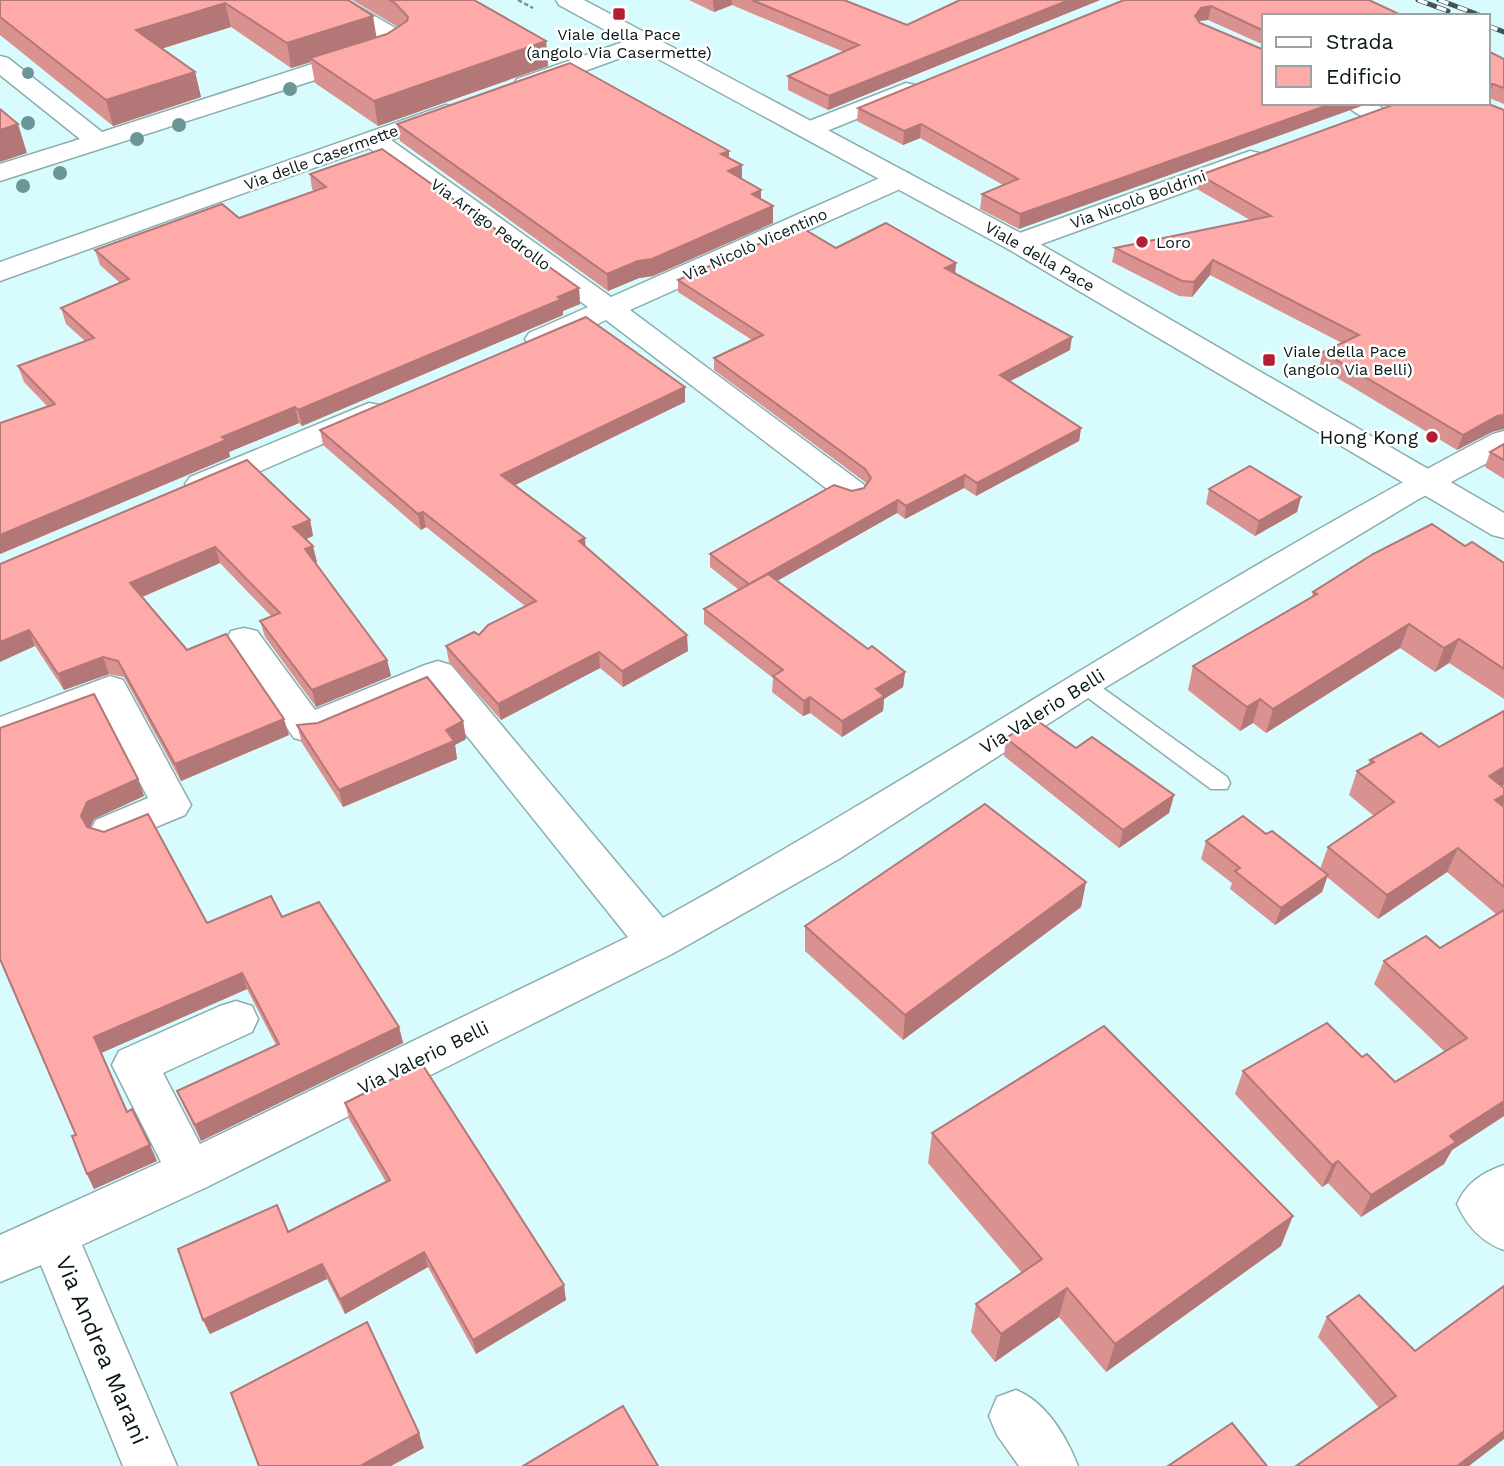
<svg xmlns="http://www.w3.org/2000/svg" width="1504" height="1466" viewBox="0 0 1504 1466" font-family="'Work Sans',sans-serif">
<rect width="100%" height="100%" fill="#d8fcfd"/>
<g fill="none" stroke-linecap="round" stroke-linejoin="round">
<g stroke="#8badae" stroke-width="3">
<polygon id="lane" points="1083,677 1090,679 1227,777 1230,783 1227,789 1211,789 1076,689 1073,684 1076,679"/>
</g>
<g stroke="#8badae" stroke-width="3">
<g id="street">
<polygon points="320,0 347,0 397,29 409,43 390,56 0,181 0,164 80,139 0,75 0,56 8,58 102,132 383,41"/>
<polygon points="643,35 651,37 655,42 651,47 535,89 517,89 514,84 517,79"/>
<polygon points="906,83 915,85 918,90 915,95 817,135 799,135 795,130 799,125"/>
<path d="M1345,103h31l12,10 -3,5c-14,4 -31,-3 -40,-15z"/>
<path d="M446,105l9,2 3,5 -3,5 -64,23 220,157 280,-124h18l4,6 -4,6 -279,125 233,174 5,7 -5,7 -12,3 -12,-3 -233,-178c-22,10 -52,31 -77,25l-4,-6 4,-6 59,-26 -219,-159 -369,133v-19z"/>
<polygon points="1250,151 1259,153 1263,159 1259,165 1028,249 1008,249 1004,243 1008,237"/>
<polygon points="369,403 380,405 385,412 380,419 214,491 202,494 190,491 185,484 190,477"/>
<path d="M1504,431v23l-87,46 -321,193 -257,166 -167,95 -465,233 -125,58 95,221h-54l-82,-201 -41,17v-47l161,-73 -49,-97 7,-14 101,-45 16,-5 16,5 6,13 -6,13 -89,41 37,71 428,-207 -197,-246 -109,47 -14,4 -14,-4 -68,-98 5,-9 13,-3 13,3 58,79 110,-45 13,-4 13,4 212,253c280,-155 545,-336 830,-484z"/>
<polygon points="110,676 123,680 191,805 185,815 110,846 96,842 90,831 96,820 148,798 101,707 0,746 0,717"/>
<path d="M1504,1165v85c-23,-8 -37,-24 -47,-46 9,-21 25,-31 47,-39z"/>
<path d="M1016,1390c30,12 50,46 62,76h-59l-22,-31 -8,-19 8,-19z"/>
</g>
</g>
<g stroke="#8badae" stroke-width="3">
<polygon id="secondary" points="556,0 584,0 1028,237 1504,513 1504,538 1492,535 1008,249 559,5"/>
</g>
<polyline stroke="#799394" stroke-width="2.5" stroke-dasharray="4.5 2.5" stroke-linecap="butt" points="518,0 533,8"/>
<use href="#lane" fill="#fff" fill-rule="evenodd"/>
<use href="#street" fill="#fff" fill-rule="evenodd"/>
<use href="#secondary" fill="#fff" fill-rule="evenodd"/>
<g stroke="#425556" stroke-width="5">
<g id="rail">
<polyline points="1418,0 1448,11"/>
<polyline points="1439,0 1482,16"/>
<polyline points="1488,26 1504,32"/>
</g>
</g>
<use href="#rail" stroke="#fff" stroke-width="3.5" stroke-dasharray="10" stroke-linecap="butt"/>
</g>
<g fill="#6a9698">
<circle cx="28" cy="73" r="6"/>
<circle cx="290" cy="89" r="7"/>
<circle cx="28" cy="123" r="7"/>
<circle cx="179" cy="125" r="7"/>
<circle cx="137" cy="139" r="7"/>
<circle cx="60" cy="173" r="7"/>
<circle cx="23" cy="186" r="7"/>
</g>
<g fill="#da9290">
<polygon points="0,0 348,0 376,37 387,34 398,27 352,0 474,0 546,41 548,66 378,126 315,83 311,62 291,68 231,27 162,48 195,72 201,97 113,126 0,35"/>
<polygon points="689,0 844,0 907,25 960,0 1100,0 828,110 788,90 788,76 844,52 732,5 714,12"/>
<polygon points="1124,0 1369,0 1264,16 1264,45 1208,20 1199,21 1019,229 980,209 982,194 1003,185 920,138 903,145 857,121 858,108"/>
<polygon points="1488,51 1504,59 1504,104 1489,98"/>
<polygon points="1397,103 1492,432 1457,450 1319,367 1323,352 1342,343 1210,275 1192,297 1179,296 1112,262 1115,248 1250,220 1197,189 1200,175"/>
<polygon points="397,124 729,158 742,179 761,190 761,199 773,206 773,223 653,276 639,278 608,291 400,141"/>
<polygon points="310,174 579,288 580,304 563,311 563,315 302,426 299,423 229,452 230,457 0,554 0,423 47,406 24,382 18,366 85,341 66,324 61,308 120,283 100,265 95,250 239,218 314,191 312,189"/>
<polygon points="836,248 956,263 955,273 1070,350 1010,381 1081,428 1079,441 976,496 964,488 905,519 897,513 777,581 868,649 905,672 903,687 884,699 883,711 842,737 810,713 803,716 772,692 773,678 704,624 704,609 739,590 710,567 710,554 852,491 864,488 867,485 865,482 714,370 714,358 752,340 678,292 678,280"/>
<polygon points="685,402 515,485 585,538 585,546 688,651 623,687 600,668 501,720 449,662 446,646 479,635 525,606 426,527 421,530 323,445 320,430"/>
<polygon points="1504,444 1504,479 1485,467 1490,452"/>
<polygon points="1209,489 1301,497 1297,512 1255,536 1206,504"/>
<polygon points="310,520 313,536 306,539 317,562 316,563 387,660 391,676 316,707 265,637 260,621 271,616 220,563 142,597 187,650 289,735 181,781 124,677 109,674 64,690 35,646 0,564"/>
<polygon points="1465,546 1504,563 1504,699 1449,663 1435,672 1400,648 1266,733 1253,723 1240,731 1188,690 1193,666 1312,597 1313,592"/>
<polygon points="1504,711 1504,785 1502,786 1504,804 1503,806 1504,807 1504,1116 1452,1150 1444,1164 1361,1217 1328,1183 1322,1187 1235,1094 1243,1071 1362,1057 1395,1082 1445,1052 1374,984 1384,961 1440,948 1496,914 1447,872 1378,919 1327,877 1322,892 1275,925 1230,889 1232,883 1201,859 1206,841 1266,834 1320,869 1328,847 1374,816 1349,795 1357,771 1368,765 1370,760 1439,747"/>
<polygon points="463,721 466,739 455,745 457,759 343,807 302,743 297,725"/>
<polygon points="0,728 138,779 144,796 94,819 90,827 207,923 282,917 399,1027 403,1043 201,1141 184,1107 177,1091 276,1045 247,989 101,1053 127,1112 150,1145 157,1161 94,1189 87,1174 76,1135"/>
<polygon points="1006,738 1076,748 1174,795 1169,813 1119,848 1004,756"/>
<polygon points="1086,882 1081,907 903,1040 805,951 805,926"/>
<polygon points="345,1103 566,1300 476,1354 428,1267 345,1314 327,1279 210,1334 203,1320 288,1232 386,1182 349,1119"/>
<polygon points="932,1133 1281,1246 1106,1372 1059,1317 995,1362 971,1332 976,1304 1022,1273 928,1163"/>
<polygon points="1327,1317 1469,1466 1379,1408 1318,1337"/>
</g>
<g fill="#b27776">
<polygon points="713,0 732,0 732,5 714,12"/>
<polygon points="1069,0 1100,0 828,110 829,96"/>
<polygon points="225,3 231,27 142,55 136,30"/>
<polygon points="1211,6 1208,20 1198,21 1195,16 1201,8"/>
<polygon points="373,16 377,40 310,58 311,62 291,68 287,43"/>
<polygon points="546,41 548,66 378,126 374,101"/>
<polygon points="195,72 201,97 113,126 106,100"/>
<polygon points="1488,84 1493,84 1488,98"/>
<polygon points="1334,103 1370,103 1019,229 1020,214"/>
<polygon points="18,124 27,153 0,162 0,130"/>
<polygon points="921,124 920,138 903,145 904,131"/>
<polygon points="729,151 729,168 721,154"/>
<polygon points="742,165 742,182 728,171"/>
<polygon points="761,190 761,207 752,194"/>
<polygon points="773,206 773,223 653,276 639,278 608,291 607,274"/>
<polygon points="1213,260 1210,275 1192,297 1194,282"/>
<polygon points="956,263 955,275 945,268"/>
<polygon points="579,288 580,304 563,311 563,315 302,426 298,410"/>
<polygon points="1072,337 1070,350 999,387 1000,375"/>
<polygon points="685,387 685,402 503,491 501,475"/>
<polygon points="295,407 299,423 229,452 230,457 0,554 0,535 222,437"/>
<polygon points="1504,415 1504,429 1492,432 1457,450 1463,435 1497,416"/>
<polygon points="1081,428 1079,441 976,496 977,483"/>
<polygon points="965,475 964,488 905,519 906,506"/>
<polygon points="1301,497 1297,512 1255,536 1259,521"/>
<polygon points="898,500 897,513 749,597 749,584"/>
<polygon points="423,512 426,527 421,530 418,514"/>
<polygon points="310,520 313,536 297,543 293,527"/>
<polygon points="585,538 586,553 579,541"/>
<polygon points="313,546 317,562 309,566 305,549"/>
<polygon points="215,547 220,563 135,600 130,583"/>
<polygon points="1409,624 1400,648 1266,733 1273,709"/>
<polygon points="29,630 35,646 0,662 0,642"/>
<polygon points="687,635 688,651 623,687 622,671"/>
<polygon points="1459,639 1449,663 1435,672 1444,648"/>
<polygon points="599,652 600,668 501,720 498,704"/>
<polygon points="103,657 109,674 64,690 58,674"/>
<polygon points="387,660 391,676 316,707 312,690"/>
<polygon points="905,672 903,687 884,699 883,711 842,737 842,721 876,689"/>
<polygon points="810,697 810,713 803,716 804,701"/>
<polygon points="1260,699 1253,723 1240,731 1247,707"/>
<polygon points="284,719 289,735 181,781 175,764"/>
<polygon points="463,721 466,739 455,745 457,759 343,807 339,790"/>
<polygon points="1504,767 1504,785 1479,800 1489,776"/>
<polygon points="138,779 144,796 94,819 88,832 81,816 87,802"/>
<polygon points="1174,795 1169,813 1119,848 1123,830"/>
<polygon points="1504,795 1504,804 1499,816 1495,800"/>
<polygon points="1458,848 1447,872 1378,919 1387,895"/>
<polygon points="1328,875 1322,892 1275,925 1281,908"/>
<polygon points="1086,882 1081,907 903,1040 905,1015"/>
<polygon points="242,973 247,989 101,1053 94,1037"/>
<polygon points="399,1027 403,1043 201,1141 195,1125"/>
<polygon points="1504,1101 1504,1116 1452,1150 1444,1164 1361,1217 1371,1195 1450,1136"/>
<polygon points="150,1145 157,1161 94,1189 87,1174"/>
<polygon points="1338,1161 1328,1183 1322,1187 1332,1165"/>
<polygon points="1293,1216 1281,1246 1106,1372 1115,1344"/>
<polygon points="424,1252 428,1267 345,1314 340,1299"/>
<polygon points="322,1264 327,1279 210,1334 203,1320"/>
<polygon points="564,1285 566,1300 476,1354 473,1340"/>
<polygon points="1067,1288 1059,1317 995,1362 1001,1334"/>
<polygon points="1504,1431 1504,1439 1469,1466 1457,1466"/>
<polygon points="419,1433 424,1448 391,1466 360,1466"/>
</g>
<g fill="#feaaa8" stroke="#b27776" stroke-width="2">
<polygon points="0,0 348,0 373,16 287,43 225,3 136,30 195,72 106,100 0,17"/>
<polygon points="390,0 474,0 546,41 374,101 310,58 387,34 407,21 408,17 395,3"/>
<polygon points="752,0 844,0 907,25 960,0 1069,0 829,96 788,76 859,45"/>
<polygon points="1124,0 1369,0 1403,16 1264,16 1264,31 1211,6 1201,8 1195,16 1200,23 1264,50 1264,103 1334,103 1020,214 982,194 1018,179 921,124 904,131 858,108"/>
<polygon points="1488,51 1504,59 1504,88 1493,84 1488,84"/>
<polygon points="570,63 729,151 721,154 742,165 728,171 761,190 752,194 773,206 652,259 638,261 607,274 397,124"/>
<polygon points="1398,103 1486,103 1504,110 1504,415 1497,416 1463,435 1323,352 1359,335 1213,260 1194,282 1182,281 1115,248 1271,216 1200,175"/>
<polygon points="0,109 18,124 0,130"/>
<polygon points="382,149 579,288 558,297 562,299 298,410 295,407 222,437 226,440 0,535 0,423 55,404 18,366 94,338 61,308 129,279 95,250 222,204 239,218 326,187 310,174"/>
<polygon points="886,223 956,263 945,268 1072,337 1000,375 1081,428 977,483 965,475 906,506 898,500 749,584 710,554 834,485 852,491 864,488 871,478 865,469 714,358 763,335 678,280 799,226 836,248"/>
<polygon points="586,317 685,387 501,475 585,538 579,541 687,635 622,671 599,652 498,704 446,646 474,632 479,635 488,625 536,601 423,512 418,514 320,430"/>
<polygon points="1504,444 1504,460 1490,452"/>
<polygon points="247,460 310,520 293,527 313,546 305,549 387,660 312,690 260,621 280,613 215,547 130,583 187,650 226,634 284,719 175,764 118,661 103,657 58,674 29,630 0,642 0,564"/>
<polygon points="1250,466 1301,497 1259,521 1209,489"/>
<polygon points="1432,524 1465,546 1472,542 1504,563 1504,669 1459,639 1444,648 1409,624 1273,709 1260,699 1247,707 1193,666 1317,594 1313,592 1373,554"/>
<polygon points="768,574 868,649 872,646 905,672 876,689 884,696 842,721 810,697 804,701 773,676 783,670 704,609"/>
<polygon points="427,677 463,721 446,730 454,741 339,790 297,725 318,723"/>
<polygon points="94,694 138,779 87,802 81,816 87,827 104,832 148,814 207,923 271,896 282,917 319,902 399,1027 195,1125 177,1091 279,1044 242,973 94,1037 127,1112 132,1109 150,1145 87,1174 72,1136 76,1135 0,959 0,728"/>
<polygon points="1504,711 1504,767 1489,776 1504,788 1504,795 1495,800 1504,807 1504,887 1458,848 1387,895 1328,847 1394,802 1357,771 1374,762 1370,760 1421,733 1439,747"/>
<polygon points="1035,719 1076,748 1092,737 1174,795 1123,830 1006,738"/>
<polygon points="985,804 1086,882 905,1015 805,926"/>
<polygon points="1243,816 1266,834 1272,831 1328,875 1281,908 1235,871 1240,868 1206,841"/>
<polygon points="1504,910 1504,1101 1450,1136 1456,1142 1371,1195 1338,1161 1332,1165 1243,1071 1327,1023 1362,1057 1367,1054 1395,1082 1467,1038 1384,961 1426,936 1440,948"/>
<polygon points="1104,1026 1293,1216 1115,1344 1067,1288 1001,1334 976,1304 1042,1259 932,1133"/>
<polygon points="422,1064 564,1285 473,1340 424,1252 340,1299 322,1264 203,1320 178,1249 277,1205 288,1232 390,1180 345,1103"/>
<polygon points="1504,1286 1504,1431 1457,1466 1296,1466 1396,1396 1327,1317 1359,1295 1415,1351"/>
<polygon points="367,1322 419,1433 360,1466 259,1466 231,1393"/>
<polygon points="623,1406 658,1466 523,1466"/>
<polygon points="1232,1423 1267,1466 1168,1466"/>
</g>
<g fill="#b21f32" stroke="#fff" stroke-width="2.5">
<rect x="612" y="7" width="14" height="14" rx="3.5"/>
<circle cx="1142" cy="242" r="7"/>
<rect x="1262" y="353" width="14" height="14" rx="3.5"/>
<circle cx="1432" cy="437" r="7"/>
</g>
<g text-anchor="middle" stroke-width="5" stroke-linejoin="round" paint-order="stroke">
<g font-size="16" fill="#091616" stroke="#fff" text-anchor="start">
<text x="619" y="40" text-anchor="middle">Viale della Pace<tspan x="619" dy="18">(angolo Via Casermette)</tspan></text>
<text x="1156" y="248">Loro</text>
<text x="1283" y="357">Viale della Pace<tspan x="1283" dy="18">(angolo Via Belli)</tspan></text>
</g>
<g font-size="16" fill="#091616" stroke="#fff">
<text transform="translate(321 157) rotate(-20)" y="6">Via delle Casermette</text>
<text transform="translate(1138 199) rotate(-20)" y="6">Via Nicolò Boldrini</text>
<text transform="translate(491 224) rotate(36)" y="6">Via Arrigo Pedrollo</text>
<text transform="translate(755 244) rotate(-24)" y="6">Via Nicolò Vicentino</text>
<text transform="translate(1040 256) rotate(30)" y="6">Viale della Pace</text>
</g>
<g font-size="19" fill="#091616" stroke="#fff" text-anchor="end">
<text x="1418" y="444">Hong Kong</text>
</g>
<g font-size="19" fill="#091616" stroke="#fff">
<text transform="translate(1042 711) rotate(-32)" y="7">Via Valerio Belli</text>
<text transform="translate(423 1057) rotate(-26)" y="7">Via Valerio Belli</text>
</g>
<g font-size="23" fill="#091616" stroke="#fff">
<text transform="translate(102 1350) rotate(67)" y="8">Via Andrea Marani</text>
</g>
</g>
<rect x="1262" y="14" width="228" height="91" fill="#ffffff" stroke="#9da2a2" stroke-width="2"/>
<rect x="1276" y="37" width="35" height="10" fill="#ffffff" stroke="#9da2a2" stroke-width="2"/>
<text x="1326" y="49" font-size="21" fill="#091616">Strada</text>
<rect x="1276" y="66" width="35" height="21" fill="#feaaa8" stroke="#9da2a2" stroke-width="2"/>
<text x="1326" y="84" font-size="21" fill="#091616">Edificio</text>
</svg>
